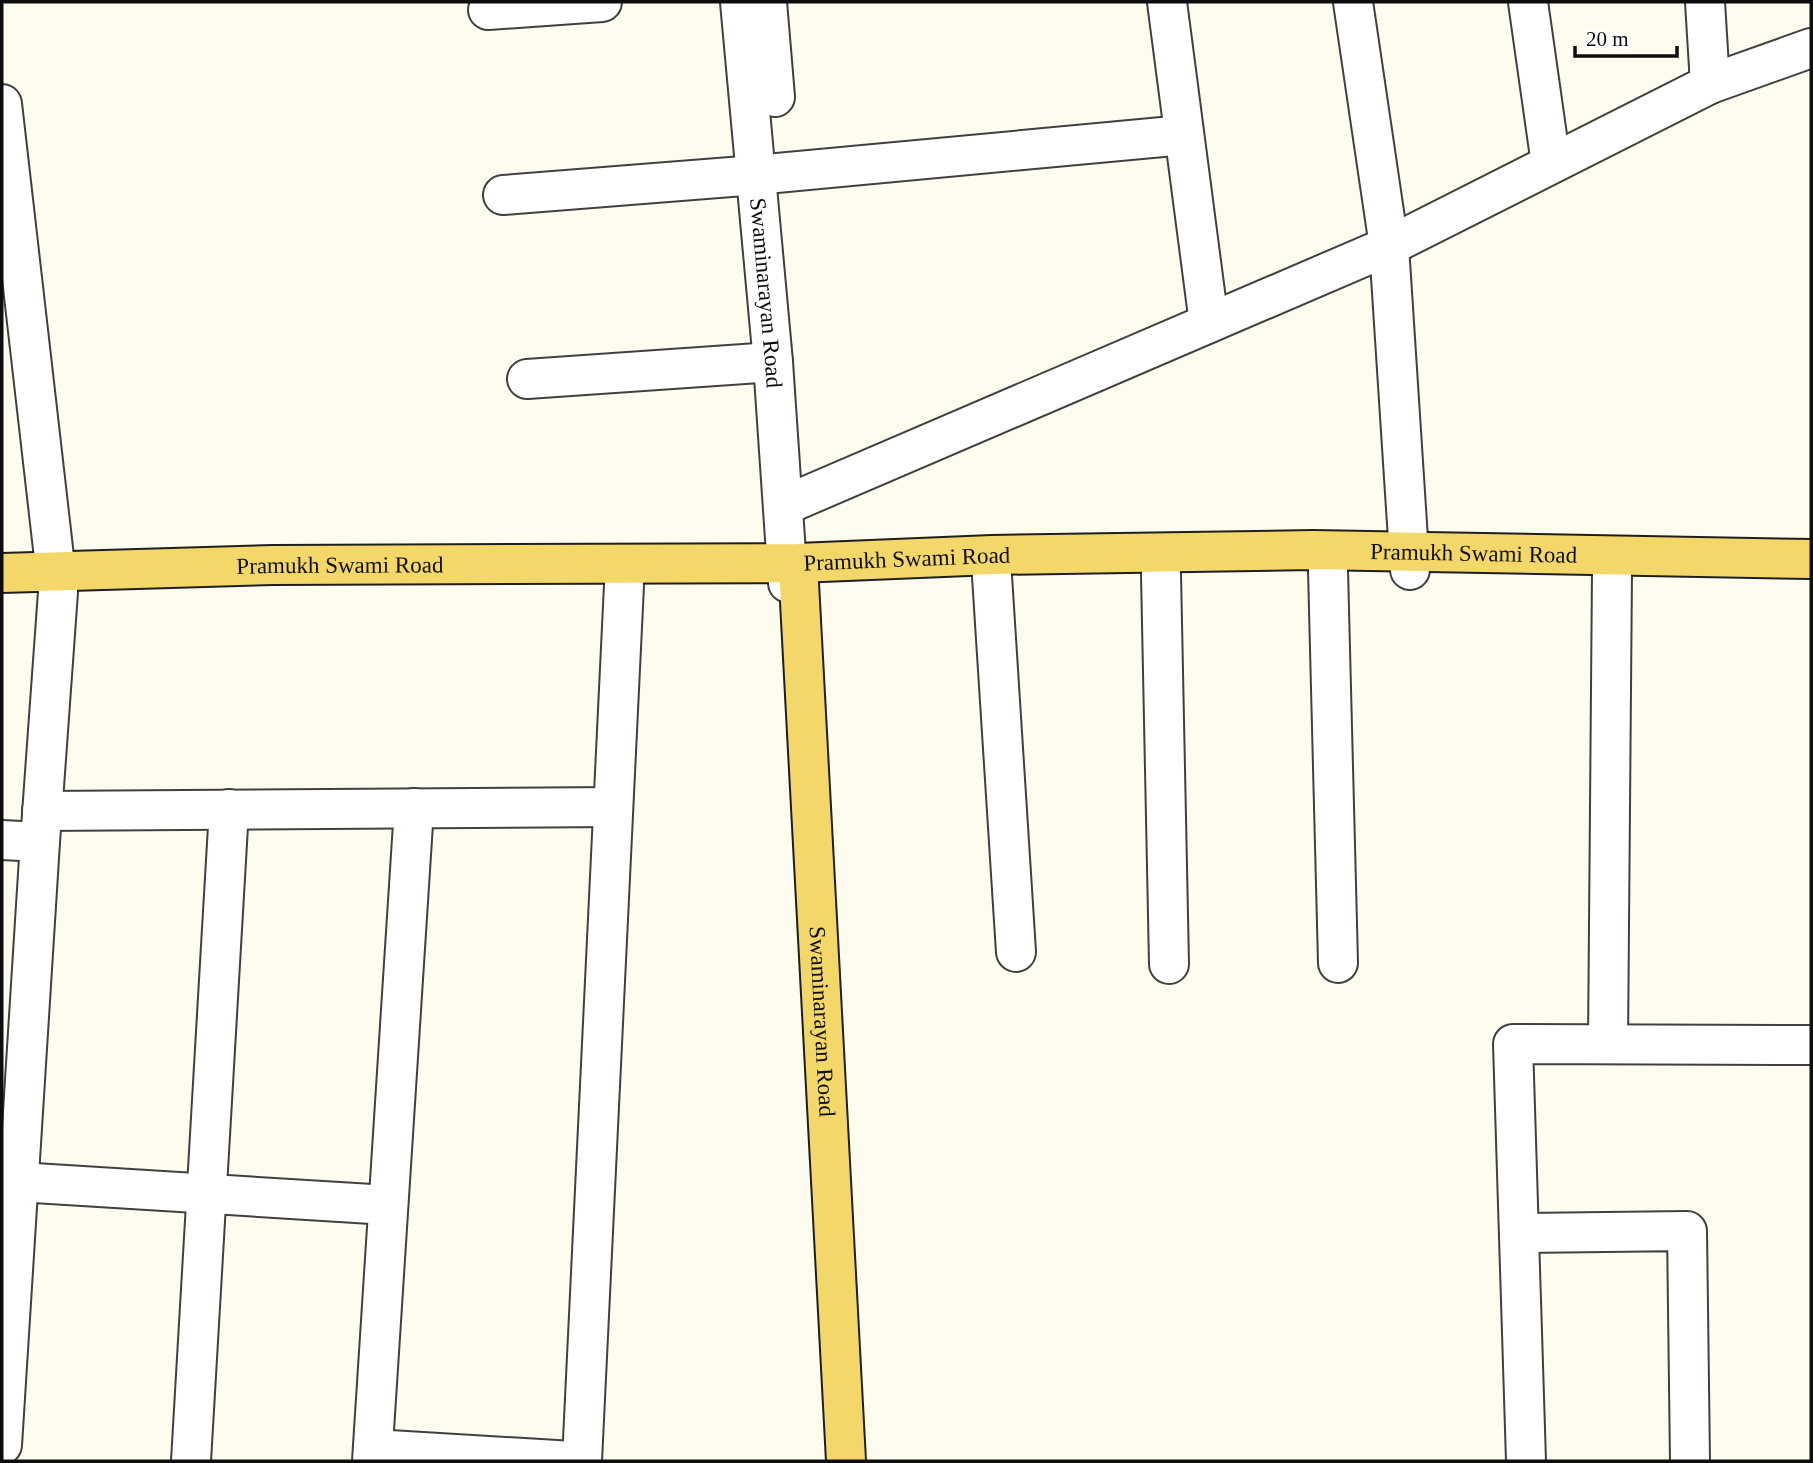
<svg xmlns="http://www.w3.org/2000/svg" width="1813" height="1463" viewBox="0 0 1813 1463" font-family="'Times New Roman',serif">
<rect width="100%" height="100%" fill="#fefcee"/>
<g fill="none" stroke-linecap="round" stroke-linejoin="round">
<g stroke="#404040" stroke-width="42">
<g id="minor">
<path id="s1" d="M740,2l33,360 15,221"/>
<polyline points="767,2 775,97"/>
<polyline points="1167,2 1209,323"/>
<polyline points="1353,2 1389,246 1410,570"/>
<polyline points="1528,2 1551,164"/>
<polyline points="1705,2 1710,84"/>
<polyline points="488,10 602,2"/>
<polyline points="2,104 58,592 40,842 2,1445"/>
<polyline points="503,195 756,175 1184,135"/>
<polyline points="527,379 773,362"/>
<polyline points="783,506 1389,246 1710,84 1811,48"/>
<polyline points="1328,570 1338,963"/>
<polyline points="1161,574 1169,964"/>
<polyline points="992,576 1016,952"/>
<polyline points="42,811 613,807"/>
<polyline points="2,840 40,842"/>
<polyline points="1608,1044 1612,571"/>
<polyline points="18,1182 388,1205"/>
<polyline points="1519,1233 1687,1231 1690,1461"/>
<polyline points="373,1449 573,1461"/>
<polyline points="191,1461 229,809"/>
<polyline points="372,1461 414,808"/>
<polyline points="582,1461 624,585"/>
<polyline points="1526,1461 1513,1044 1811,1045"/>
</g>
</g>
<g stroke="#1e1e1e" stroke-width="42">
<g id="major">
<path id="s2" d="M2,573l271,-8 525,-2 194,-8 321,-5 498,9"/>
<path id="s3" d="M799,583l47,878"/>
</g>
</g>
<use href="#minor" stroke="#fff" stroke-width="38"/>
<use href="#major" stroke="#f4d769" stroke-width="38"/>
</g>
<g text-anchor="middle" stroke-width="7" stroke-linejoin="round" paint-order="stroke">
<g font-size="23" fill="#0d0d0d" stroke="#fff">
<text dy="8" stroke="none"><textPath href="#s1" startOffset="292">Swaminarayan Road</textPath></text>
<text dy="8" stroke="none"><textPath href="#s2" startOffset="1472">Pramukh Swami Road</textPath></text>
<text dy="8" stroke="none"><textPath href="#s2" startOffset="905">Pramukh Swami Road</textPath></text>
<text dy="8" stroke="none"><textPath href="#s2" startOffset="338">Pramukh Swami Road</textPath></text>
<text dy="8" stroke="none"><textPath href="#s3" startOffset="439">Swaminarayan Road</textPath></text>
</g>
</g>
<rect width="1813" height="1463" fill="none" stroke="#0d0d0d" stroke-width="7"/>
<path d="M1575 46v10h102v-10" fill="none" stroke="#0d0d0d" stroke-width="3.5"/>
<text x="1586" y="46" font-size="21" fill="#0d0d0d" stroke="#ffffff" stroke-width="5" paint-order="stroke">20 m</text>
</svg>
